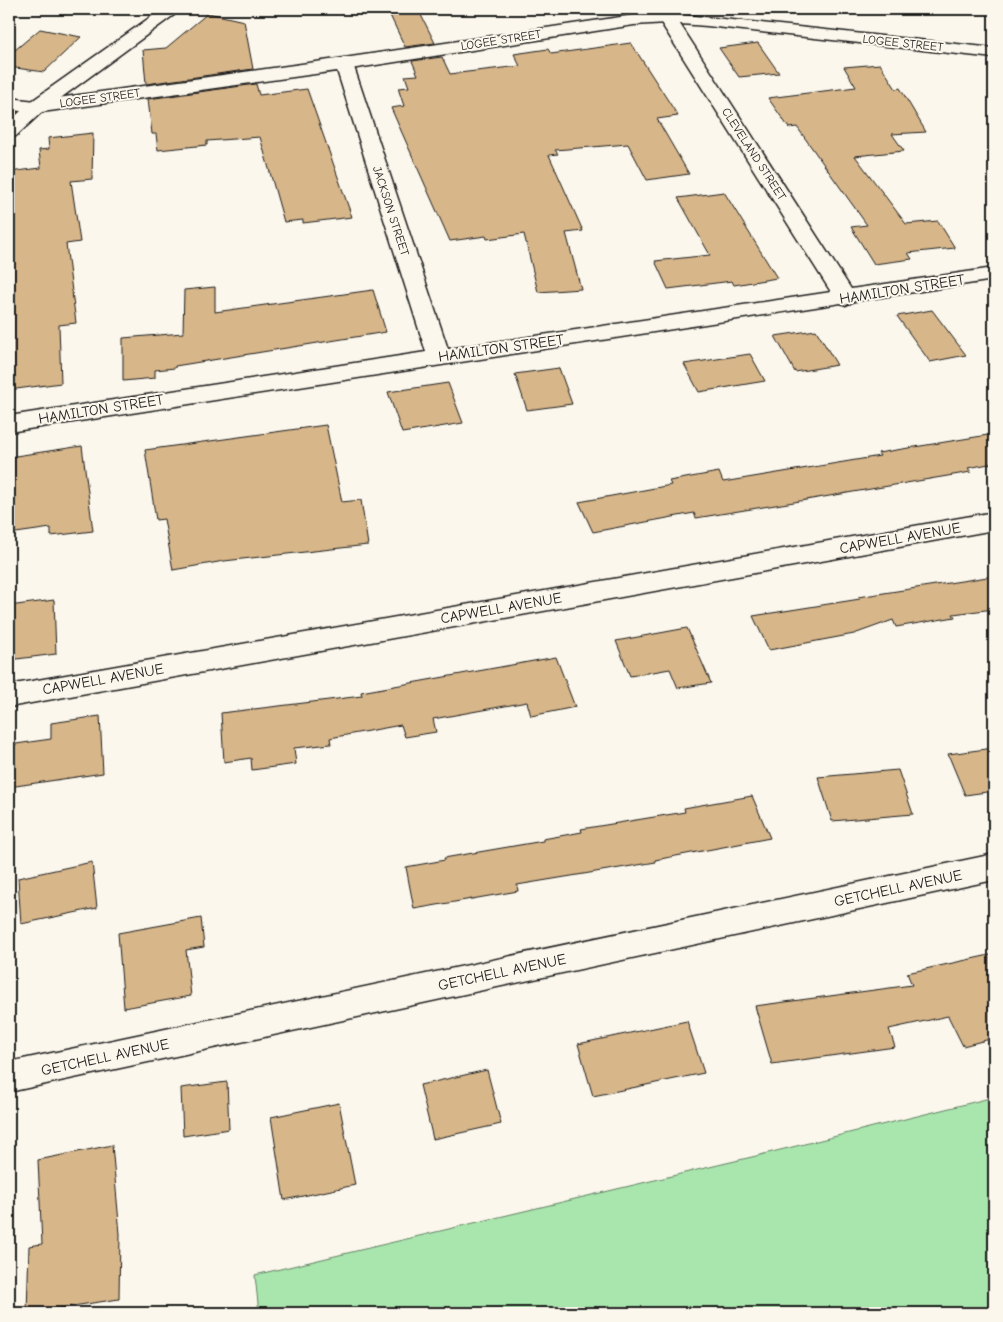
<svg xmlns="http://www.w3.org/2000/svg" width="1003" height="1322" viewBox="0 0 1003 1322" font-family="'Comic Neue',sans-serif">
<rect width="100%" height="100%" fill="#fbf7ec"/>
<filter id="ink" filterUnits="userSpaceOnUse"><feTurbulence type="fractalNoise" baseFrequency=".02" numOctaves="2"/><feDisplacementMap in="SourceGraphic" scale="10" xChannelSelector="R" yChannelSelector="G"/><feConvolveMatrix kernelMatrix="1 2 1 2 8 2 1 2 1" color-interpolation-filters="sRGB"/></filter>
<g filter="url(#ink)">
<polygon fill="#a9e6ad" stroke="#628164" points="994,1097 994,1313 259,1313 255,1275 756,1156"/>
<g fill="#d7b68a" stroke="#1c1c1c">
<polygon points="387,9 418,9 435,43 405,47"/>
<polygon points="208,13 244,21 253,69 146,84 143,50 166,48"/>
<polygon points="40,29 81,37 44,72 9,67 9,55"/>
<polygon points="631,43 678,116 657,119 689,174 647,180 628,144 555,150 558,154 549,155 583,231 566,233 581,289 538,292 524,234 487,239 486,236 450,241 391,108 404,106 398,88 409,87 405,76 418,75 412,61 442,57 450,74 520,66 514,54 548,49 551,54"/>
<polygon points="758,43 779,73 739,77 719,48"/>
<polygon points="880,64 896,89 900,88 926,132 892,134 904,151 855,156 906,224 938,221 955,248 908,253 912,259 874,264 851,227 867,225 797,127 789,128 768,98 856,87 844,67"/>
<polygon points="256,84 259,95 307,89 352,217 303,223 303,220 284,222 260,137 207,141 207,145 158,150 156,134 152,134 148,99"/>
<polygon points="93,133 92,179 71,181 80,242 66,244 76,323 59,325 61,383 9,390 9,172 41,168 39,150 49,149 48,138"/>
<polygon points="724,192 777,278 734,285 732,281 668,289 655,261 710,255 678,198"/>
<polygon points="215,287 215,312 373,290 386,332 175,366 175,368 155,370 155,378 123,381 123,338 183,333 184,290"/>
<polygon points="932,310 966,355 930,362 897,316"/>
<polygon points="816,330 837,365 795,372 775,336"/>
<polygon points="750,354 765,381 699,392 684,364"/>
<polygon points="559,368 572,404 527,410 515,374"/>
<polygon points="448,383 463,423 402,433 388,392"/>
<polygon points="326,425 342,502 361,500 368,545 224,561 173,570 164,519 156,520 145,450"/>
<polygon points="994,434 994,463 968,468 971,472 800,501 696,518 694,513 593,532 579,502 671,485 669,481 719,472 723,482 880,456 878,453"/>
<polygon points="82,446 93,531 51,536 51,528 9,534 9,457"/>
<polygon points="994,576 994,609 953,614 955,617 896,627 893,620 854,634 769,650 753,616 860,599 858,597"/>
<polygon points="54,600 56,654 9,660 9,606"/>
<polygon points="687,628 711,683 678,688 670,669 630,676 616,641"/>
<polygon points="556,657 575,707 531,716 527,702 433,719 436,732 405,737 401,725 330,738 331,744 294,748 296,764 252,770 251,758 224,762 221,713 362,696 361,692"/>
<polygon points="100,716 103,773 9,787 9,745 51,739 51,723"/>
<polygon points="994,748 994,791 965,795 948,754"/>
<polygon points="898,770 913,814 832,821 818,777"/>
<polygon points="752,796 770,838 655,860 656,862 517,885 518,891 414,909 406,867 445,860 444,858 543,841 543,839 582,832 581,829 685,812 684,808"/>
<polygon points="92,862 97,908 21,924 18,878"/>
<polygon points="201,918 204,947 186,950 191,996 124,1008 118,933"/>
<polygon points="994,954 994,1038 963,1046 948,1016 889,1029 895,1047 772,1064 755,1006 912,985 907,973"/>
<polygon points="687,1021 704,1073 593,1096 578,1044"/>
<polygon points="487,1070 501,1124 433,1139 420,1085"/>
<polygon points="227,1082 229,1129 183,1136 181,1088"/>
<polygon points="339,1103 355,1185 284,1200 271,1117"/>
<polygon points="112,1145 120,1234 119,1299 27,1313 29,1246 42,1244 38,1160"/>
</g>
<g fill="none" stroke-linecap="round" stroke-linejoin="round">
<g stroke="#1c1c1c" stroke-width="3">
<g id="street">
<polygon points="162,9 182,9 43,111 36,113 29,111 26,107 29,103"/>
<polygon points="659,9 677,9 676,18 851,289 994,268 994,280 855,301 846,305 841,303 9,432 9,416 426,352 335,64 337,60 344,58 351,60 353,64 448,349 831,292 658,18"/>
<polygon points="994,512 994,530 9,707 9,685"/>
<polygon points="994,854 994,880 9,1092 9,1062"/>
</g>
</g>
<g stroke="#1c1c1c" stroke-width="3">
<polygon id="secondary" points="667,13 994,48 994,58 707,26 667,23 634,25 344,70 42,112 16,136 9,138 9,122 21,111 9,110 9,98 36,101 344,58 634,15"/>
</g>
<use href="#street" fill="#fbf7ec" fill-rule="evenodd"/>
<use href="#secondary" fill="#fbf7ec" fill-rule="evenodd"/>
</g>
</g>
<g text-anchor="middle" stroke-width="4" stroke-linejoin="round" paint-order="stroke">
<g font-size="12" fill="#1c1c1c" stroke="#fbf7ec">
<text transform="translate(501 40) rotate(-9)" y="4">LOGEE STREET</text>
<text transform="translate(903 43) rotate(6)" y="4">LOGEE STREET</text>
<text transform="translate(100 98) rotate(-8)" y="4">LOGEE STREET</text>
<text transform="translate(754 154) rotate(57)" y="4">CLEVELAND STREET</text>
<text transform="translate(391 211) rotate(72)" y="4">JACKSON STREET</text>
</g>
<g font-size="15" fill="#1c1c1c" stroke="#fbf7ec">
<text transform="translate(902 289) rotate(-9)" y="5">HAMILTON STREET</text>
<text transform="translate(501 348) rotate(-8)" y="5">HAMILTON STREET</text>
<text transform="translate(101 409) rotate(-9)" y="5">HAMILTON STREET</text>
<text transform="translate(900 538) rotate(-10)" y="5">CAPWELL AVENUE</text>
<text transform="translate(501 608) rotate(-10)" y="5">CAPWELL AVENUE</text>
<text transform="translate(103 679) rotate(-10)" y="5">CAPWELL AVENUE</text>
<text transform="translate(898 888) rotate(-12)" y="5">GETCHELL AVENUE</text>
<text transform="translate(502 972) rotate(-12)" y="5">GETCHELL AVENUE</text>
<text transform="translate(105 1057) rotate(-12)" y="5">GETCHELL AVENUE</text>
</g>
</g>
<rect width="1003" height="1322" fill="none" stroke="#fbf7ec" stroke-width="30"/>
<rect x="15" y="15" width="973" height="1292" fill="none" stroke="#1c1c1c" stroke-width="2" filter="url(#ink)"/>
</svg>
